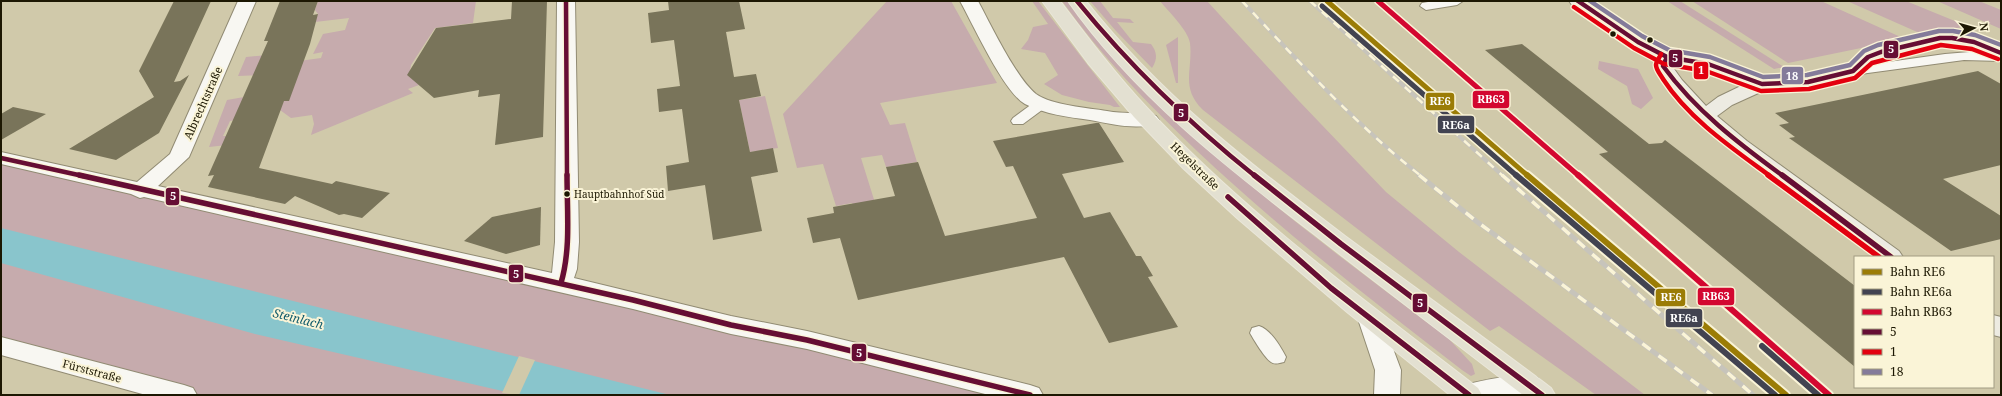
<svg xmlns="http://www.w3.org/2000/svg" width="2002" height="396" viewBox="0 0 2002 396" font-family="'Noto Serif',serif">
<rect width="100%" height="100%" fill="#d0c9aa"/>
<g fill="#c6abad">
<polygon points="318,1 476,1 473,23 435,28 411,65 409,76 419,85 408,89 413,93 311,135 314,124 312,115 291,118 280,110 230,121 223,136 230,136 227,145 209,147 227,100 244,97 247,107 289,100 259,75 238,76 246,57 268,55 263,66 321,58 323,52 313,54 323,34 345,30 349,18 315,22 318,14 315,10"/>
<polygon points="887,1 951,1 997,83 880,103 890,125 905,123 917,162 886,167 882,155 861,158 876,206 855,210 852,203 836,206 823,164 797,168 783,114"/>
<polygon points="1032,1 1038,1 1120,107 1114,107 1110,105 1089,102 1062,95 1044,84 1058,75 1045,53 1021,49 1028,40 1033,27 1048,24"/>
<path d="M1062,1h7c43,59 94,109 150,157 73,64 152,122 230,181l23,25 3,10 -4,2 -9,-6c-91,-70 -181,-140 -265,-219 -49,-47 -95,-94 -135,-150z"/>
<path d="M1090,1h10l13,17 17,1 4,4 -17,-1 16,20 18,2c6,8 7,15 1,24l-36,-37z"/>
<path d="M1160,1h47l91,99 88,92 73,60 186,143h-49l-97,-69 -9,5 -287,-221c-23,-23 -10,-39 -13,-67 -2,-13 -22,-32 -30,-42z"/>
<polygon points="1667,1 1680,1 1784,67 1774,69"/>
<polygon points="1692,1 1821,1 1905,39 1788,63"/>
<polygon points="1847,1 1906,1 1967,26 1924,35"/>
<polygon points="1937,1 1979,1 2001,10 2001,29"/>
<polygon points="1178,37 1178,83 1176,83 1166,45"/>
<polygon points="1599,61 1638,69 1653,98 1641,109 1632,104 1627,86 1598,69"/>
<polygon points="765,96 778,148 750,152 739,100"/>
<polygon points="1,158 1030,395 185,395 1,346"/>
</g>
<polygon fill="#89c5cc" points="1,228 670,395 520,395 255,334 1,263"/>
<polygon fill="#d0c9aa" points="519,356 535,360 519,395 502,393"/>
<g fill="#79745a">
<polygon points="174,1 211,1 174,82 180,81 189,75 159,133 116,160 69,149 154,97 139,71"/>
<polygon points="280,1 318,1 313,15 318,14 310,44 289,101 284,101 259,168 332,184 336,181 390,193 362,218 344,214 339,215 295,196 285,204 208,187 214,175 208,176 268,41 264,41"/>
<polygon points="512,1 547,1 543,137 495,145 500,94 478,97 479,90 434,98 407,75 436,28 511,19"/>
<polygon points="668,1 739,1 745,29 726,32 734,77 756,74 761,96 739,100 750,152 773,148 778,172 751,177 762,231 713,240 705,185 668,191 666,166 689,162 682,109 659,112 657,89 680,86 674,40 651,43 648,13 669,10"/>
<polygon points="1522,44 1649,144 1662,143 1665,140 1855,286 1855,367 1599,154 1608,152 1485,50"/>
<polygon points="1978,71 2001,84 2001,165 1943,179 2001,216 2001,239 1951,251 1789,138 1795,137 1779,125 1789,123 1775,113"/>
<polygon points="13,107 46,114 1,140 1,114"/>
<polygon points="1096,123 1099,123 1124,162 1062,174 1084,218 1110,212 1136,256 1141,256 1153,276 1148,277 1178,327 1109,343 1064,257 858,300 840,238 813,243 807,218 834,213 833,207 895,196 886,167 918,162 945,236 1037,218 1013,166 1006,167 993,141"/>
<polygon points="541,207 540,245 506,254 464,241 492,217"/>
</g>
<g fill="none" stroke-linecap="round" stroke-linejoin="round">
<g stroke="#918b73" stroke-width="2">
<g id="lane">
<polygon points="1434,1 1463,1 1457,5 1426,10 1420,6 1422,3"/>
<polygon points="1982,51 2001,53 2001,61 1964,60 1853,75 1848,74 1846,71 1848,68 1853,67 1945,54"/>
<polygon points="1041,100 1046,101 1048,104 1046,107 1023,124 1013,124 1011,121 1013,118 1036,101"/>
<path d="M1259,326c12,4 21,20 27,31l-2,5c-5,1 -9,3 -13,0 -6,-4 -17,-22 -21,-29l2,-5z"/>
</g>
</g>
<g stroke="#918b73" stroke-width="2">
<g id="street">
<polygon points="238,1 256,1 189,157 158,186 552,273 555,242 557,1 575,1 579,242 577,269 574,278 731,316 807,331 1030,385 1039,388 1043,395 989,395 807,349 731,334 633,309 144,197 140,198 131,194 1,164 1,152 137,182 170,154"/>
<path d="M960,1h18c13,24 38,77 58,93 15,11 53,14 71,17 16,3 33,1 49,5l3,4 -3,4c-21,6 -45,0 -66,-4 -23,-3 -45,-6 -65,-16 -21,-11 -52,-80 -65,-103z"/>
<polygon points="1370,310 1379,313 1382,319 1401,370 1400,395 1374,395 1375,370 1358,319 1361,313"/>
<polygon points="1,337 184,385 193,388 197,395 146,395 1,355"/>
<path d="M1529,375l9,3 4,7 -4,7 -9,3h-78l4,-7c24,-8 48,-12 74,-13z"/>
</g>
</g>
<g stroke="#918b73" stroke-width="2">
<g id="secondary">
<path d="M1569,1h20l55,37 28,14 43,8 49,18 44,-2 38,-9 15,-14 13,-5 66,-15 34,4 27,9v13l-32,-12 -29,-4 -53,13 -12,5 -15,14 -52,13 -43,2 -33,15 -15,11 30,25 152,110 4,6h-28c-30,-22 -59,-45 -89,-68 -53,-40 -95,-67 -132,-123l3,-7 -25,-13 -60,-41zM1673,64l31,5 41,15 -27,13 -12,9 -24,-26 -10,-14z"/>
<polygon points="1993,315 2001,317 2001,337 1993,335"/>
</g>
</g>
<g stroke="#eae7d9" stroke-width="2">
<g id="primary">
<path d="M1042,1h18c28,37 56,74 88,108 98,105 216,191 330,279l4,7h-32l-103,-83 -110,-94 -53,-49 -50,-52 -46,-54z"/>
<path d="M1068,1h18c73,93 165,164 259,235 69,51 138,101 206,152l4,7h-32c-70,-54 -140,-107 -209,-161 -89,-68 -181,-140 -246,-233z"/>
</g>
</g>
<use href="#lane" fill="#f8f7f2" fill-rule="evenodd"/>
<use href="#street" fill="#f8f7f2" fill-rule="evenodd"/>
<use href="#secondary" fill="#edebe2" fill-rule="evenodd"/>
<use href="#primary" fill="#e3e0d1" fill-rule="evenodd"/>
<g stroke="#c7c4bb" stroke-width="4">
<g id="rail-far1">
<path d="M1242,1c57,61 113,123 179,175"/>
<polyline points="1310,1 1503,176"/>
</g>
</g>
<g stroke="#c7c4bb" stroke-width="5">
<g id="rail">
<polyline points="1419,175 1476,221 1712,395"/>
<polyline points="1502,175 1753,395"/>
</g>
</g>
<use href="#rail-far1" stroke="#faf4d7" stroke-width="2.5" stroke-dasharray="8" stroke-linecap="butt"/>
<use href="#rail" stroke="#faf4d7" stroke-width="3.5" stroke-dasharray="10" stroke-linecap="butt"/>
<g stroke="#faf4d7" stroke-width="7">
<g id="bus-1-far1">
<polyline points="566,1 567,176"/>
<path d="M1077,1c53,65 112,122 178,175"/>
<polyline points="1578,1 1638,42 1667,57 1708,64 1762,84 1808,82 1853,71 1868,57 1881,52 1940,38 1952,38 1974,42 2001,53"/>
<path d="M1667,57l-4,9c33,45 75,77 120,110"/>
<polyline points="1,158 83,176"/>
</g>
</g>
<g stroke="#faf4d7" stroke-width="8">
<g id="bus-1">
<polyline points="79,175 633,300 731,325 807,340 1030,395"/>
<polyline points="1254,175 1341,244 1542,395"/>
<polyline points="1782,175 1891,257"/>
<polyline points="1228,197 1331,288 1469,395"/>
<path d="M561,283c10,-34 6,-72 6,-108"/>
</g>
</g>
<g stroke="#faf4d7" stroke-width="7">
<g id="bus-2-far1">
<polyline points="1574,7 1634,48 1664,64 1706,71 1761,91 1809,89 1855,78 1872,63 1941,45 1972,49 1998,59"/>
<path d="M1661,54c-1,3 -5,8 -5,11 0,5 5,10 7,14 26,40 69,69 107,97"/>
</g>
</g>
<g stroke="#faf4d7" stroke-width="8">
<polyline id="bus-2" points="1768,175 1879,257"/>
</g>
<g stroke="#faf4d7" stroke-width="7">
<polyline id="bus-3" points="1590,1 1642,36 1669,50 1710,57 1763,77 1807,75 1850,65 1864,51 1878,45 1939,31 1953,31 1975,35 2001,45"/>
</g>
<use href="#bus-1-far1" stroke="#660e34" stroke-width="4.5"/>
<use href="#bus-1" stroke="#660e34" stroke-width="5.5"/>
<use href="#bus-2-far1" stroke="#e3000f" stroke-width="4.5"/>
<use href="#bus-2" stroke="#e3000f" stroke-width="5.5"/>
<use href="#bus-3" stroke="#847b9a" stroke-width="4.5"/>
<g stroke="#faf4d7" stroke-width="8">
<polyline id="rail-1-far1" points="1327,1 1528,176"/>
</g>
<g stroke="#faf4d7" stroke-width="10">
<polyline id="rail-1" points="1527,175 1786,395"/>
</g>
<g stroke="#faf4d7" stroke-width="8">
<polyline id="rail-2-far1" points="1322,6 1517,176"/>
</g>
<g stroke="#faf4d7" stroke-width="10">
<g id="rail-2">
<polyline points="1516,175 1775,395"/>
<polyline points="1762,346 1818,395"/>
</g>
</g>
<g stroke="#faf4d7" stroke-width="8">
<polyline id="rail-3-far1" points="1378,1 1579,176"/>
</g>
<g stroke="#faf4d7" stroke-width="10">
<polyline id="rail-3" points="1578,175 1829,395"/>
</g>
<use href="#rail-1-far1" stroke="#9b7c06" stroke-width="5"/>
<use href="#rail-1" stroke="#9b7c06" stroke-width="6"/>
<use href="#rail-2-far1" stroke="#424351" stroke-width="5"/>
<use href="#rail-2" stroke="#424351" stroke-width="6"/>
<use href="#rail-3-far1" stroke="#d30730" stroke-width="5"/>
<use href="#rail-3" stroke="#d30730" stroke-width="6"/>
</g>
<g fill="#1c1702" stroke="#faf4d7" stroke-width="1.5">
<circle cx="1613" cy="34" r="3.5"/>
<circle cx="1650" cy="40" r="3.5"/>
<circle cx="567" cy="194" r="3.5"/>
</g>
<g text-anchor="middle" stroke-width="4" stroke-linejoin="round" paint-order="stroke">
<g font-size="10" fill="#1c1702" stroke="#faf4d7" text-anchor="start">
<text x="574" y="198">Hauptbahnhof Süd</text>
</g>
<g font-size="11" fill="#1c1702" stroke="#faf4d7">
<text transform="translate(203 103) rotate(-66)" y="4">Albrechtstraße</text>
<text transform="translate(1195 166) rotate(44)" y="4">Hegelstraße</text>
<text transform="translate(92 371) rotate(15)" y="4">Fürststraße</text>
</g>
<g font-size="12" font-style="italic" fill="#0f5a6a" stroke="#faf4d7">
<text transform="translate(298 319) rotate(14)" y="4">Steinlach</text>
</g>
</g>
<g stroke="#faf4d7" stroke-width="1.5">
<rect x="1883" y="40" width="16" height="19" rx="4" fill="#660e34"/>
<rect x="1668" y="49" width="15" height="19" rx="4" fill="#660e34"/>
<rect x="1693" y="61" width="16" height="19" rx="4" fill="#e3000f"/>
<rect x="1781" y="66" width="23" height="19" rx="4" fill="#847b9a"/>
<rect x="1472" y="90" width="38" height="19" rx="4" fill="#d30730"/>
<rect x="1425" y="92" width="30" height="19" rx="4" fill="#9b7c06"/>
<rect x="1173" y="103" width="16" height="19" rx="4" fill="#660e34"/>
<rect x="1437" y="115" width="38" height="19" rx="4" fill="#424351"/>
<rect x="165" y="187" width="15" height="19" rx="4" fill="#660e34"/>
<rect x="508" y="264" width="16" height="19" rx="4" fill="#660e34"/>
<rect x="1697" y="287" width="38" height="19" rx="4" fill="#d30730"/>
<rect x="1655" y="288" width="31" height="19" rx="4" fill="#9b7c06"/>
<rect x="1412" y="293" width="16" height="20" rx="4" fill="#660e34"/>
<rect x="1665" y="308" width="38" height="20" rx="4" fill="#424351"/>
<rect x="851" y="343" width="16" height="19" rx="4" fill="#660e34"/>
</g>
<g font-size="11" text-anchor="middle" font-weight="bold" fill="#fff">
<text x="1891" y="53">5</text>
<text x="1675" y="62">5</text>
<text x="1701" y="74">1</text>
<text x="1792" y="80">18</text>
<text x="1491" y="103">RB63</text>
<text x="1440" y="105">RE6</text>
<text x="1181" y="117">5</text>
<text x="1456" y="129">RE6a</text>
<text x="173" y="200">5</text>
<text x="516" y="278">5</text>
<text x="1716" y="300">RB63</text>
<text x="1671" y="301">RE6</text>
<text x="1420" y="307">5</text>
<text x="1684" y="322">RE6a</text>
<text x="859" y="357">5</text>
</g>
<rect width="2002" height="396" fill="none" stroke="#1c1702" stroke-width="4"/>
<rect x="1854" y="256" width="140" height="132" fill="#faf4d7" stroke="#a19c82"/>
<rect x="1862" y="269" width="20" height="6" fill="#9b7c06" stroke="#a19c82"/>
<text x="1890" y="276" font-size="12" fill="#1c1702">Bahn RE6</text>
<rect x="1862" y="289" width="20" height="6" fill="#424351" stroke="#a19c82"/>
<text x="1890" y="296" font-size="12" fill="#1c1702">Bahn RE6a</text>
<rect x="1862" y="309" width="20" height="6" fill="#d30730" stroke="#a19c82"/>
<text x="1890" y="316" font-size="12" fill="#1c1702">Bahn RB63</text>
<rect x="1862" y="329" width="20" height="6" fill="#660e34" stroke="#a19c82"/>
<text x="1890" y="336" font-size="12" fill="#1c1702">5</text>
<rect x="1862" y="349" width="20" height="6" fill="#e3000f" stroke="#a19c82"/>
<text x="1890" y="356" font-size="12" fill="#1c1702">1</text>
<rect x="1862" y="369" width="20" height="6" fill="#847b9a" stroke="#a19c82"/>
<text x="1890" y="376" font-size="12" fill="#1c1702">18</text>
<g transform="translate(1974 28) rotate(84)" stroke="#faf4d7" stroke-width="3" paint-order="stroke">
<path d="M0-3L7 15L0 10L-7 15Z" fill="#1c1702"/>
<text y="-6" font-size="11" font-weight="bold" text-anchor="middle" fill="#1c1702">N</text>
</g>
</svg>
